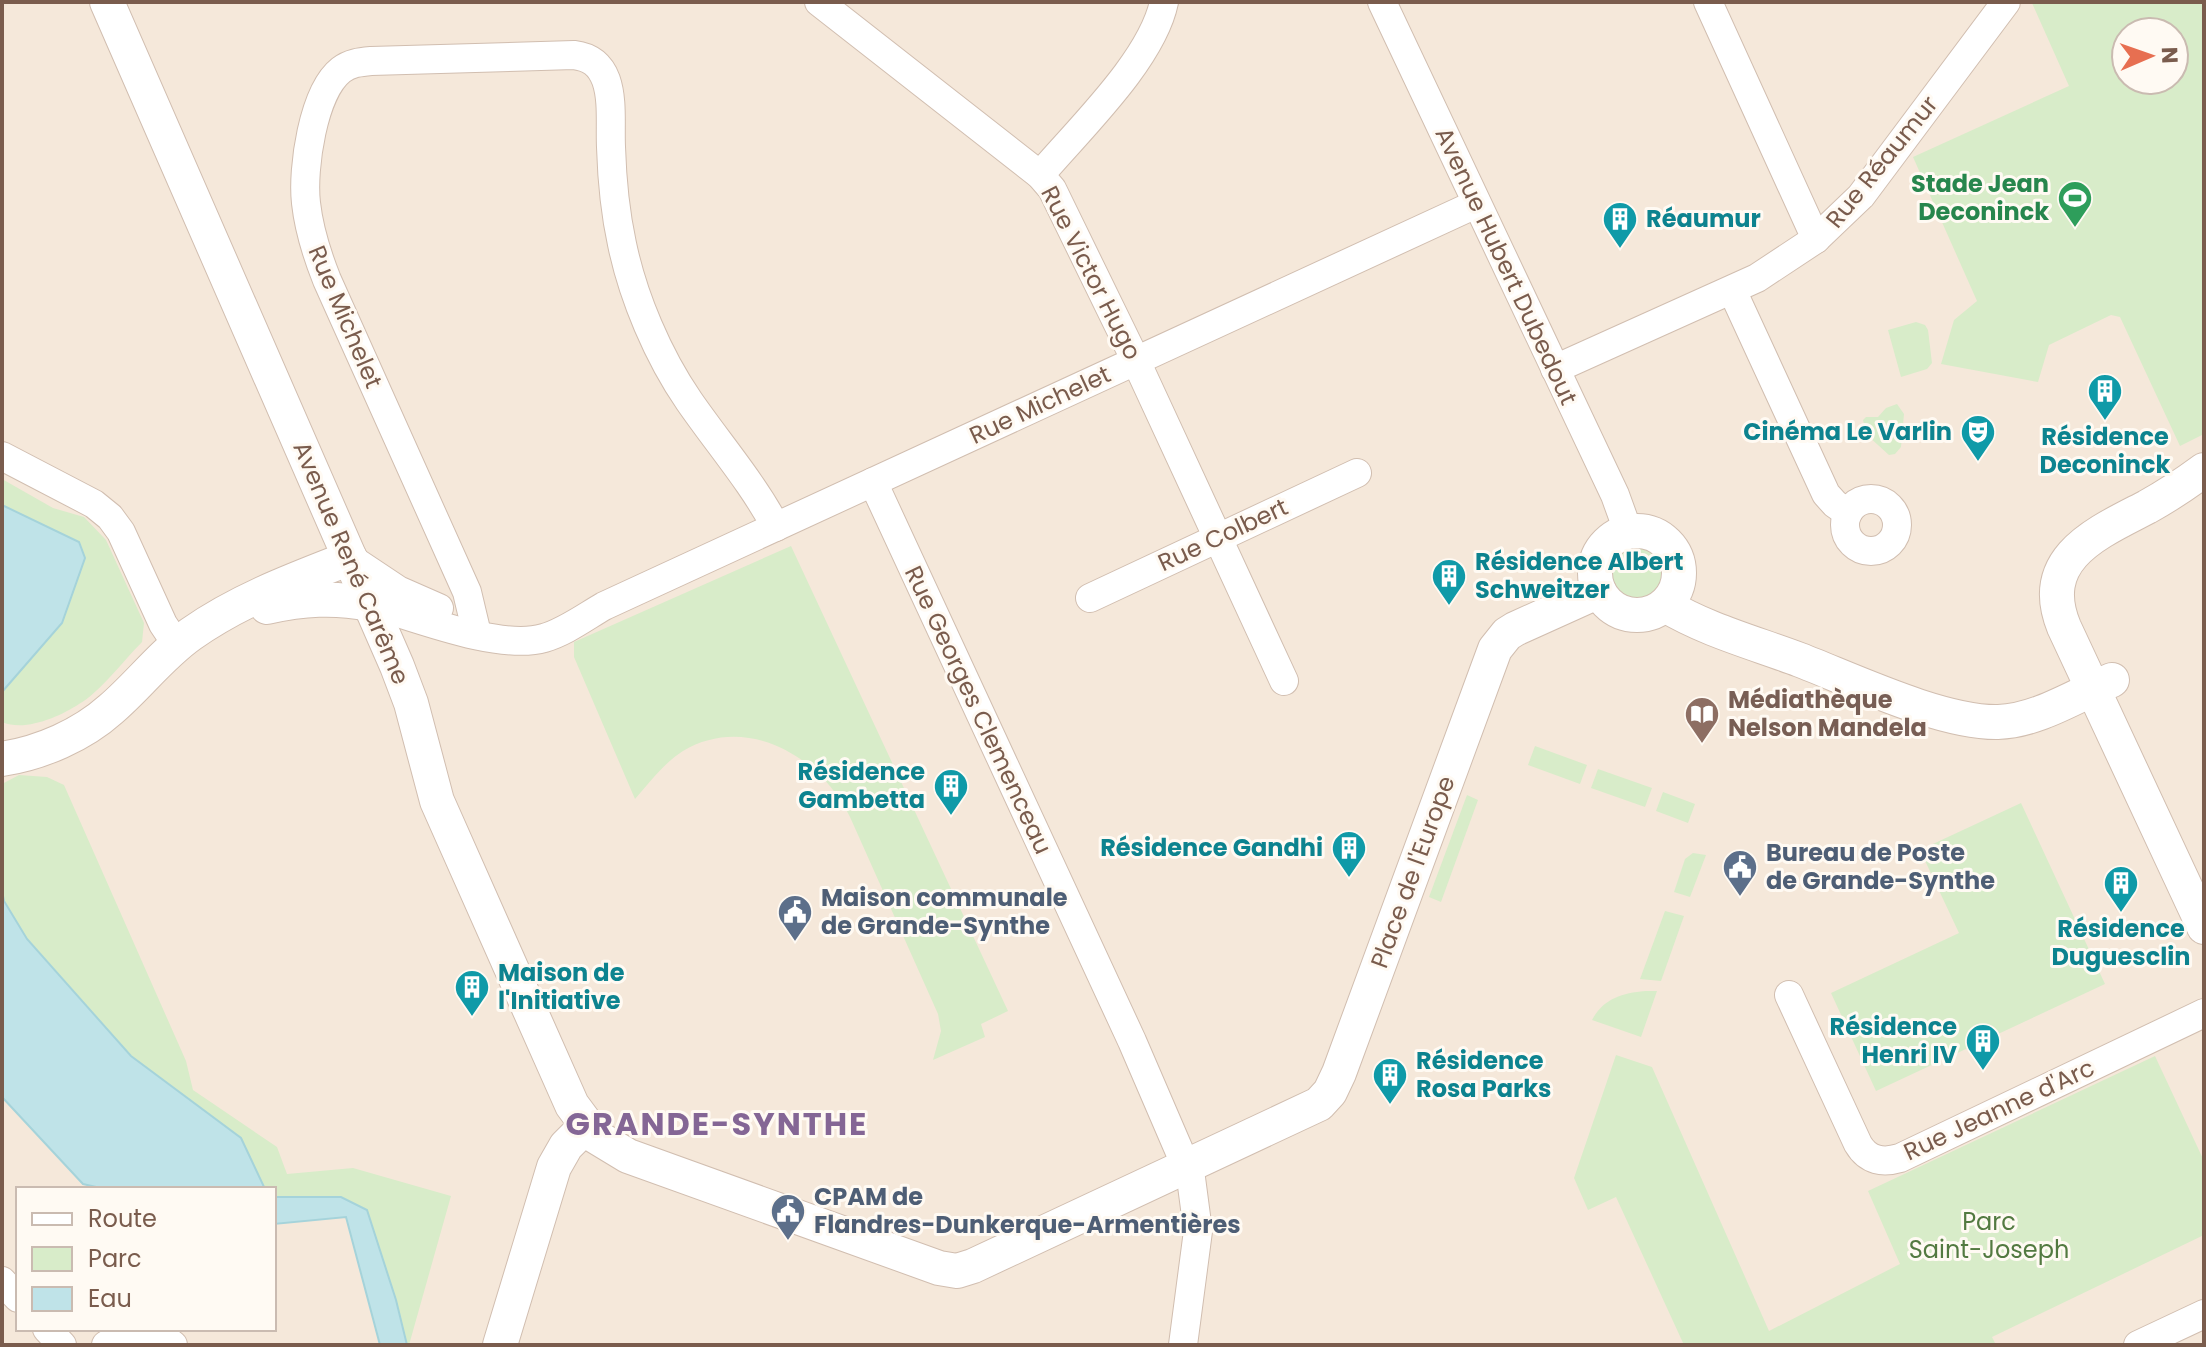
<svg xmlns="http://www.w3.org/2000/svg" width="2206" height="1347" viewBox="0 0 2206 1347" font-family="Poppins,sans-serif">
<rect width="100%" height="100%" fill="#fdf6ec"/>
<path fill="#f5e8da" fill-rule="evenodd" d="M2,2h2202v1343h-2202zM2126,32h48v48h-48zM18,1189h256v140h-256z"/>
<g fill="#d8ecc9" fill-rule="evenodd">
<path d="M2204,2v432l-24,12 -60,-129 -9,-2 -62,30 -11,37 -97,-18 13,-44 23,-19 -64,-144 156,-71 -37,-83zM2126,32h48v48h-48z"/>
<polygon points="1916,322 1925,325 1928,330 1932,363 1927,369 1901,377 1888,330"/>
<polygon points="1897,404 1904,414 1901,447 1895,454 1889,455 1867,435 1863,420 1866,417 1878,417 1886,408"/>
<path d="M2,479l51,29 31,9 22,23 38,83 -2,19c-17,17 -43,51 -63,62 -20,13 -54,28 -77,18v-30l60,-69 17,-81 -77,-37z"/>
<circle cx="1637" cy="572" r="31"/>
<path d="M791,546l217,465 -27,13 4,13 -52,23 8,-29 -3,-17 -88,-197c-29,-60 -103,-104 -167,-66 -19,12 -33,31 -48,48l-61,-142v-15z"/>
<polygon points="1535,746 1587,765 1580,784 1528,765"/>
<polygon points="1598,769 1652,788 1645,807 1591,788"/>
<polygon points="19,775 47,777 64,785 186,1061 193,1090 277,1147 287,1174 353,1168 451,1196 409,1345 407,1345 396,1300 341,1197 274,1197 274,1189 265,1189 241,1138 131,1056 27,939 4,901 2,891 2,784"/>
<polygon points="1663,792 1695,804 1688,823 1656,811"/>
<polygon points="1467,795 1478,800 1441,902 1429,897"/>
<polygon points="2021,803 2105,984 1876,1091 1831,993 1959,933 1920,850"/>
<polygon points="1693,853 1706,855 1690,897 1674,892 1685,859"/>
<polygon points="1665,911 1684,916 1661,981 1640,979"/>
<path d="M1645,991h12l-16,46 -49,-17c11,-21 30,-27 53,-29z"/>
<polygon points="1616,1055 1652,1067 1769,1331 1900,1264 1868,1191 2155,1056 2204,1161 2204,1235 1992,1337 1996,1345 1684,1345 1616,1197 1588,1210 1574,1178"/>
</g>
<g fill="#bfe3e8" stroke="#a5d3da" stroke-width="2">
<polygon points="2,505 79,542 85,558 62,623 2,692"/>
<polygon points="2,891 4,901 27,939 131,1056 241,1138 265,1189 105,1189 83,1184 2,1097"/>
<polygon points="274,1197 341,1197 367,1210 396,1300 407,1345 380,1345 346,1217 274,1224"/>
</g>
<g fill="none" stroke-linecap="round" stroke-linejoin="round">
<g stroke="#d1beb0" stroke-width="30">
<g id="minor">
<polyline points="819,2 1040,175 1052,189 1136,361 1284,681"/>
<polyline points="1382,2 1615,495 1628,531"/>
<polyline points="1708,2 1816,239"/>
<path d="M1040,175c39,-46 112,-115 124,-173"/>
<polyline points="1732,290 1826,494 1835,504 1848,513"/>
<polyline points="1555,369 1757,278 1816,239 1861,196 2006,2"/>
<polyline points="2,456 94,504 110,517 121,532 163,624 177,645"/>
<polyline points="873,482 1132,1041 1191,1178 1198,1231 1183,1345"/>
<circle cx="1871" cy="525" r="26"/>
<polyline points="350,558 398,590 439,608"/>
<polyline points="1090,598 1357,473"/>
<path d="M370,604c45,13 130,47 174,34 21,-6 41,-21 60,-32l872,-402"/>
<path d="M477,634l-10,-42 -140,-312c-10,-25 -18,-50 -21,-77 -4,-34 7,-111 35,-133 9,-7 19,-8 30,-9l203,-6c16,2 26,9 32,25 7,20 4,45 5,67 1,33 4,65 11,97 11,53 36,112 67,157 29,42 63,81 87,126"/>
<path d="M1789,995l69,149c10,17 25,19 42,14l304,-145"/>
<polyline points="2,1281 18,1298"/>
<polyline points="47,1329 62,1345"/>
<path d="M106,1345c20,-14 49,-16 67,0"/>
<polyline points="2138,1345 2204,1314"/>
</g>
</g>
<g stroke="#d1beb0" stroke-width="36">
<g id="tertiary">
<polyline points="107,2 397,666 411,703 437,801 572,1105 595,1136 628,1156 939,1268 957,1271 973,1266 1319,1104 1330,1092 1339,1073 1495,649 1507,634 1515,629 1599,591"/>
<path d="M2204,470c-19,14 -37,26 -57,37 -50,26 -111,51 -83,120l140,300"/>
<circle cx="1637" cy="573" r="42"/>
<path d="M1665,605c41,25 90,38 135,55 54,21 142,63 198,62 39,-1 79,-27 114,-42"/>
<path d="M267,607c36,-8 67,-10 103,-3"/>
<path d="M2,759c39,-6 80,-24 109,-50 28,-24 50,-54 80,-75 48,-34 105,-55 159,-76"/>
<polyline points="500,1345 554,1167 566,1146 586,1126"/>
</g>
</g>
<use href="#minor" stroke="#fff" stroke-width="28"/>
<use href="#tertiary" stroke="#fff" stroke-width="34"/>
</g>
<defs>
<g id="stadium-pin" transform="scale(1.8)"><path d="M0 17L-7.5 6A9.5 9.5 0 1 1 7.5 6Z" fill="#2e9e5b" stroke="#fffaf3"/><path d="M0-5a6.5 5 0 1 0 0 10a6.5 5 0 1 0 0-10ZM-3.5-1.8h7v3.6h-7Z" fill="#fff"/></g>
<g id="building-pin" transform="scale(1.8)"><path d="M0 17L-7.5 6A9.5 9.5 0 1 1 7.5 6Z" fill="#0f9aa8" stroke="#fffaf3"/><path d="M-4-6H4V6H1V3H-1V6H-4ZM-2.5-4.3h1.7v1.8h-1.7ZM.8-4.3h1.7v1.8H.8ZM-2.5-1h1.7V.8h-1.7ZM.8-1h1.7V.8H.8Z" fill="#fff"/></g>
<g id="theatre-pin" transform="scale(1.8)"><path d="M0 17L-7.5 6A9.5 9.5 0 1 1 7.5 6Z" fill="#0f9aa8" stroke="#fffaf3"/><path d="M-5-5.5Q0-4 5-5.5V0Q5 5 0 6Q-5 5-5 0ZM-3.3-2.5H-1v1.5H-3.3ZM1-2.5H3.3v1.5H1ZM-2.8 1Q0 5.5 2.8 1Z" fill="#fff"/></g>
<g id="library-pin" transform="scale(1.8)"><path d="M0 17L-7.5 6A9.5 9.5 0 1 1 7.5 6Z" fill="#8d6e63" stroke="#fffaf3"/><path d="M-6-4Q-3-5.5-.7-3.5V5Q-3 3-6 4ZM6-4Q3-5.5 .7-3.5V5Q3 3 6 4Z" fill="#fff"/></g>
<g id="civic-pin" transform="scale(1.8)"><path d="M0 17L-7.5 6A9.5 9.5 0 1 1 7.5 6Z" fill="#5c6f8a" stroke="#fffaf3"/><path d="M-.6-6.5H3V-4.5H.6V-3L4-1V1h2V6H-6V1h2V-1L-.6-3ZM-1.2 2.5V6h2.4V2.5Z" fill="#fff"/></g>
</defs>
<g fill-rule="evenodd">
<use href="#stadium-pin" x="2075" y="198"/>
<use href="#building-pin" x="1620" y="219"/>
<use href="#building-pin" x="2105" y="391"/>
<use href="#theatre-pin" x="1978" y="432"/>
<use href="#building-pin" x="1449" y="576"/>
<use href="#library-pin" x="1702" y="714"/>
<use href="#building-pin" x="951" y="786"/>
<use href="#building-pin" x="1349" y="848"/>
<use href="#civic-pin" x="1740" y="867"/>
<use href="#building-pin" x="2121" y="883"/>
<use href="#civic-pin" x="795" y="912"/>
<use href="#building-pin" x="472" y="987"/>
<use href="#building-pin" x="1983" y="1041"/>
<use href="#building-pin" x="1390" y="1075"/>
<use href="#civic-pin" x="788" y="1211"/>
</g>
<g text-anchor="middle" stroke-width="6" stroke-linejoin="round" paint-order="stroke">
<g font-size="24" fill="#7a5c4d" stroke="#fffaf3">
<text transform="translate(1882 162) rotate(-51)" y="8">Rue Réaumur</text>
<text transform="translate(1506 266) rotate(65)" y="8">Avenue Hubert Dubedout</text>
<text transform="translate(1091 273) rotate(63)" y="8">Rue Victor Hugo</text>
<text transform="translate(345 317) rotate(67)" y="8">Rue Michelet</text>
<text transform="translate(1040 405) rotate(-25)" y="8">Rue Michelet</text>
<text transform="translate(1223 535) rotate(-25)" y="8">Rue Colbert</text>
<text transform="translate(351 563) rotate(67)" y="8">Avenue René Carême</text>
<text transform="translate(978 710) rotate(65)" y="8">Rue Georges Clemenceau</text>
<text transform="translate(1413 872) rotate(-70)" y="8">Place de l'Europe</text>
<text transform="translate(1999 1110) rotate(-25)" y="8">Rue Jeanne d'Arc</text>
</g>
<g font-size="24" font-weight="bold" fill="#27864d" stroke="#fffaf3" text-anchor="end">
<text x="2049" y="192">Stade Jean<tspan x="2049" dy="28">Deconinck</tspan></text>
</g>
<g font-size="24" font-weight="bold" fill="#0d838f" stroke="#fffaf3" text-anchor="start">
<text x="1646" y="227">Réaumur</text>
<text x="1952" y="440" text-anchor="end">Cinéma Le Varlin</text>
<text x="2105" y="445" text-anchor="middle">Résidence<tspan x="2105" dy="28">Deconinck</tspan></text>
<text x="1475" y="570">Résidence Albert<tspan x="1475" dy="28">Schweitzer</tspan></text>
<text x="925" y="780" text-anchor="end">Résidence<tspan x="925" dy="28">Gambetta</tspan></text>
<text x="1323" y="856" text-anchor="end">Résidence Gandhi</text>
<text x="2121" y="937" text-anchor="middle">Résidence<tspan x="2121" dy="28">Duguesclin</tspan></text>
<text x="498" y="981">Maison de<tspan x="498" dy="28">l'Initiative</tspan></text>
<text x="1957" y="1035" text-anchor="end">Résidence<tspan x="1957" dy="28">Henri IV</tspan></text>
<text x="1416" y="1069">Résidence<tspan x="1416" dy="28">Rosa Parks</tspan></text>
</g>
<g font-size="24" font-weight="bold" fill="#785e54" stroke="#fffaf3" text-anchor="start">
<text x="1728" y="708">Médiathèque<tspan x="1728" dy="28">Nelson Mandela</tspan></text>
</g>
<g font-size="24" font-weight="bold" fill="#4e5e75" stroke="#fffaf3" text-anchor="start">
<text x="1766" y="861">Bureau de Poste<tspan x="1766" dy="28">de Grande-Synthe</tspan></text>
<text x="821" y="906">Maison communale<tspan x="821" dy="28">de Grande-Synthe</tspan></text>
<text x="814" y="1205">CPAM de<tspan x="814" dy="28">Flandres-Dunkerque-Armentières</tspan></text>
</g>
<g font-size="24" fill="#537a41" stroke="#fffaf3">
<text x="1989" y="1230">Parc<tspan x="1989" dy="28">Saint-Joseph</tspan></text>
</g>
<g font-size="32" font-weight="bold" letter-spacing="2" fill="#846695" stroke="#fffaf3">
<text x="717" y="1135">GRANDE-SYNTHE</text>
</g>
</g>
<rect width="2206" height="1347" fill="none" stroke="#7a5c4d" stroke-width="8"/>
<rect x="16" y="1187" width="260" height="144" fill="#fffaf3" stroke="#cabbb1" stroke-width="2"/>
<rect x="32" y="1213" width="40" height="12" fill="#ffffff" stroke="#cabbb1" stroke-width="2"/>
<text x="88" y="1227" font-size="24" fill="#7a5c4d">Route</text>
<rect x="32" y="1247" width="40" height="24" fill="#d8ecc9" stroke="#cabbb1" stroke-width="2"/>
<text x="88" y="1267" font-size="24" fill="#7a5c4d">Parc</text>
<rect x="32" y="1287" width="40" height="24" fill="#bfe3e8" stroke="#cabbb1" stroke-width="2"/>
<text x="88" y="1307" font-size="24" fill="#7a5c4d">Eau</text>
<g transform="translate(2150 56) rotate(88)"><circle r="38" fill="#fffaf3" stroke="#cabbb1" stroke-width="2"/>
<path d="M0-6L14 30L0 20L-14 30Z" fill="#e76f51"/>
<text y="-12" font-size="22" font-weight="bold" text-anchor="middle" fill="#7a5c4d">N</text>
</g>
</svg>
